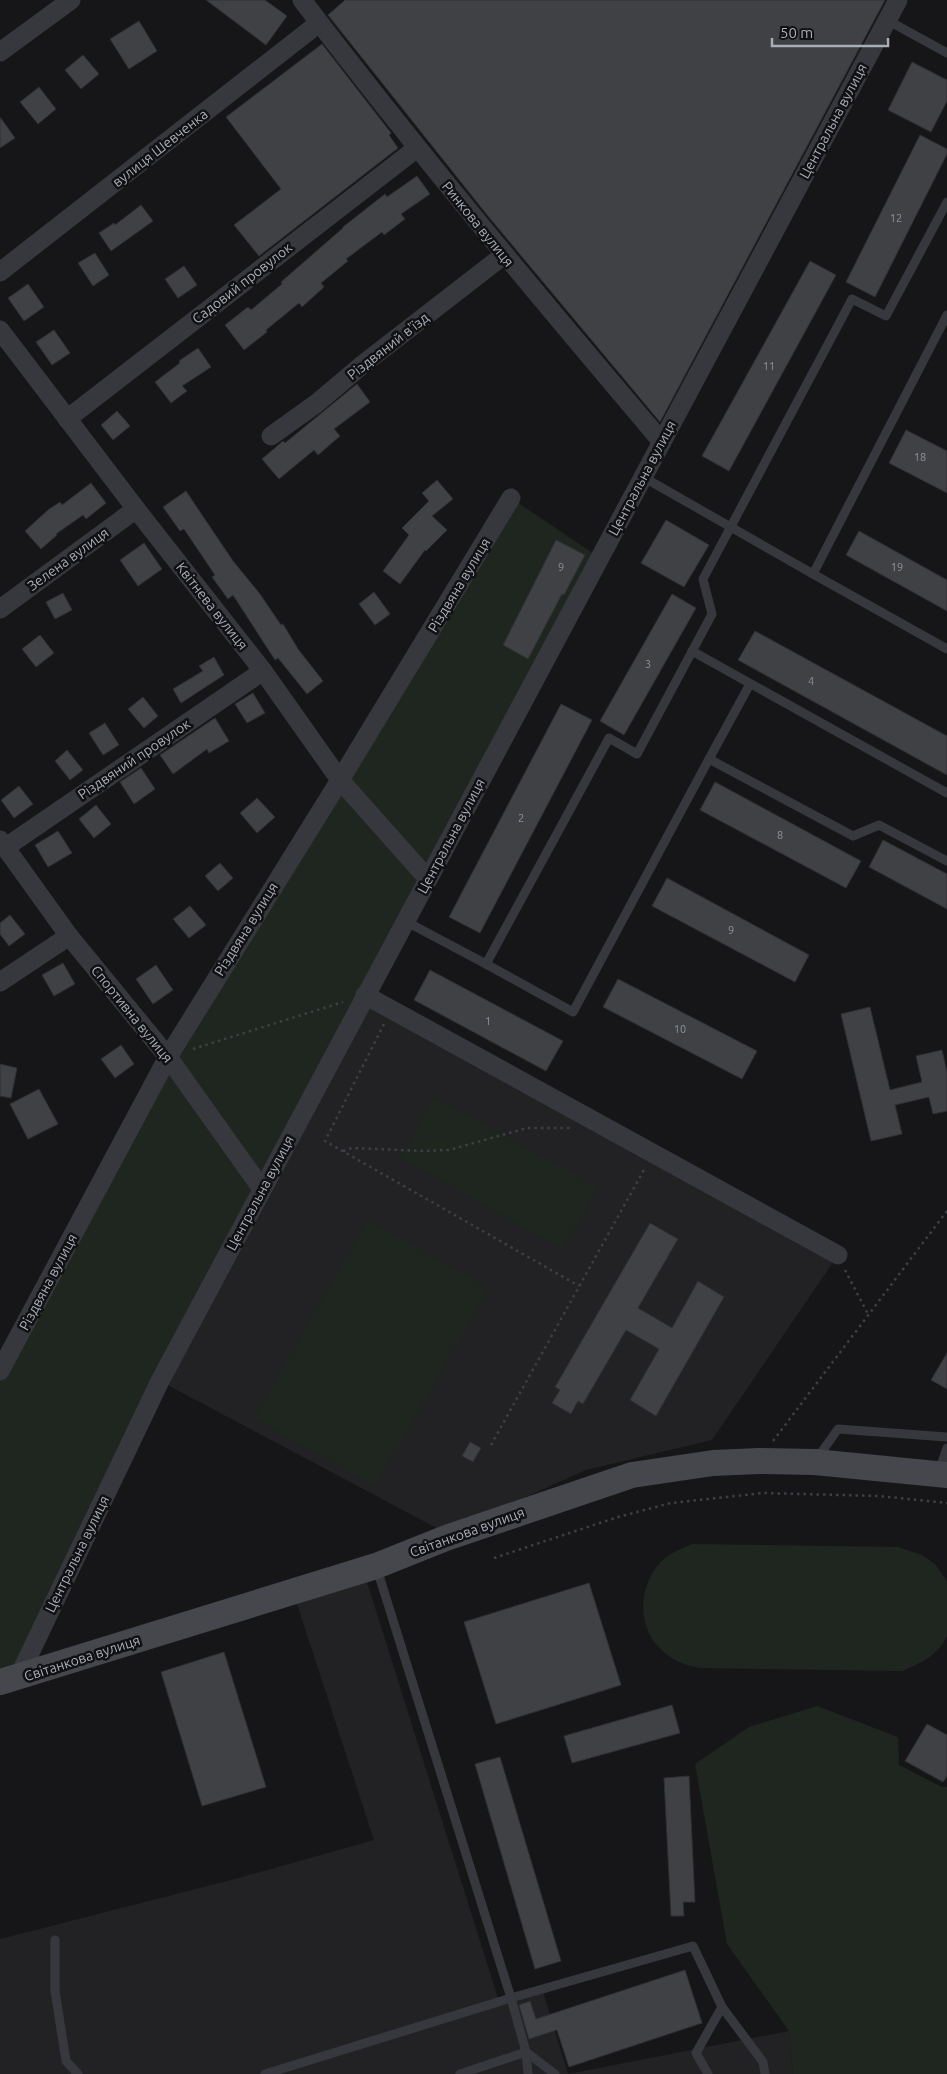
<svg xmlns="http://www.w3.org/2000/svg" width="947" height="2074" viewBox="0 0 947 2074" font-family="Ubuntu,sans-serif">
<rect width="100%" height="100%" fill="#161618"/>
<g fill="#222225">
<polygon points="365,995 838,1255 712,1440 586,1470 446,1533 160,1381"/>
<polygon points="366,1579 498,1998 541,1985 568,2074 789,2031 793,2074 0,2074 0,1939 235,1879 374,1840 295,1598"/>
</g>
<g fill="#1e261f">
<polygon points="511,498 600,558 428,879 18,1675 0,1679 0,1371 168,1057"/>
<polygon points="434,1096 598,1187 563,1249 400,1158"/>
<polygon points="368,1219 489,1288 375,1487 254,1418"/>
<path d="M692,1544l206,3 24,8 13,9 12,17v55c-9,20 -26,27 -45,35l-202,-3c-14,-3 -25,-6 -35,-15 -30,-23 -28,-71 0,-95 7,-6 19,-10 27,-14z"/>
<polygon points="817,1706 898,1737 899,1765 942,1787 947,1787 947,2074 793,2074 789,2031 727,1944 695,1764 749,1727"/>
</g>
<g fill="#404145" stroke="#303034">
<polygon points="206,0 265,0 287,16 266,45"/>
<polygon points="345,0 885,0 660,422 488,216 328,15"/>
<polygon points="139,21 157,51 129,69 110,39"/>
<polygon points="322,44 391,133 389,135 398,148 259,256 234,225 281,189 226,117"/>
<polygon points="83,55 99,74 81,89 65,70"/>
<polygon points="912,62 947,80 947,101 931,132 888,110"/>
<polygon points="39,87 56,109 38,124 20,102"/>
<polygon points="0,117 15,138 0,148"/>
<polygon points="920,135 947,149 947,154 875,297 846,282"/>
<polygon points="417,176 430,194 401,214 405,219 384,235 382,232 346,259 348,261 321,283 324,287 302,307 299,303 266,330 267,332 244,350 225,325 248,307 251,310 282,284 281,282 343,228 343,227 385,194 387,197"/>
<polygon points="141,205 153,221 111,251 99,233 114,223 115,225"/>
<polygon points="95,253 109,275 93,286 78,263"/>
<polygon points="810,261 836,275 729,471 702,456"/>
<polygon points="184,266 197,285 178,298 165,279"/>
<polygon points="28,284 44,307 24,321 8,298"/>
<polygon points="54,330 70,353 52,365 36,342"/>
<polygon points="198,348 211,367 182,386 187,391 171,403 155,382 180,363 179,361"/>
<polygon points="357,384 370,402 334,429 340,436 318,455 314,450 279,479 262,459 283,441 285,443"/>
<polygon points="117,411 130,426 113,440 101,425"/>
<polygon points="906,430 947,451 947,493 889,463"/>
<polygon points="437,480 453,499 432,516 447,530 426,551 425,550 400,584 383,571 409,535 402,528 429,501 422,493"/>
<polygon points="91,483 106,503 86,519 83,515 56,534 57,535 41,549 25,531 48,510 60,502 62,505"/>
<polygon points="186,491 233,561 260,594 281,625 283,624 298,649 323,681 307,694 278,658 275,660 233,595 228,599 212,577 215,575 184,529 180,531 163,507"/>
<polygon points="666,520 709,545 684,587 641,563"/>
<polygon points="859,531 947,580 947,611 846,555"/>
<polygon points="556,540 585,555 564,595 562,594 528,659 503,645"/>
<polygon points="144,543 162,569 138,586 120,560"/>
<polygon points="374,592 390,614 375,625 359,604"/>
<polygon points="63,593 72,610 55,619 46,602"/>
<polygon points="672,594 696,608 624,735 600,721"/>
<polygon points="755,631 947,736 947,775 738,660"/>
<polygon points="40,635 54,653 36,667 22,649"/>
<polygon points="214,657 224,675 181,703 173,689 203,671 199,666"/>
<polygon points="253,693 265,713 247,723 235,704"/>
<polygon points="143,697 158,716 144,728 128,709"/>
<polygon points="561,704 592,720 480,933 449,917"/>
<polygon points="215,718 229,741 209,753 207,749 173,774 160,755"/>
<polygon points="105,723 119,745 103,755 89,733"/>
<polygon points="67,750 83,770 70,780 55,761"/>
<polygon points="141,768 155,789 134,804 120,782"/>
<polygon points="715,782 861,861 846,888 700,810"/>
<polygon points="19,786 33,804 14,818 1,800"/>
<polygon points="257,798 275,817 257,833 240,813"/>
<polygon points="96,805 111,824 94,838 79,819"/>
<polygon points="58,831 72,853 48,867 35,845"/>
<polygon points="883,840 947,874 947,909 869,867"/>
<polygon points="220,863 233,878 218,891 205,876"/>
<polygon points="667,878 809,955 795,982 652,906"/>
<polygon points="190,906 206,925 189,938 173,919"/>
<polygon points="10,915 25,934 9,946 0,934 0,923"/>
<polygon points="63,963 75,984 54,996 42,975"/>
<polygon points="156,965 173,990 153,1004 136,979"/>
<polygon points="430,970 563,1041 546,1071 414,1000"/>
<polygon points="618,979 757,1051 742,1079 603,1007"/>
<polygon points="870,1007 890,1090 922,1082 916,1056 942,1050 947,1072 947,1111 933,1114 929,1097 895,1105 902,1134 871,1141 841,1014"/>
<polygon points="121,1045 134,1064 115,1078 101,1059"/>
<polygon points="0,1064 17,1068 11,1098 0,1096"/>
<polygon points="39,1089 58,1124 28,1139 10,1104"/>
<polygon points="650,1223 678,1239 638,1308 672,1328 698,1281 724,1297 656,1416 630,1400 659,1349 626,1330 583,1404 578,1401 571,1414 552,1403 560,1390 555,1387"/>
<polygon points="947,1353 947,1389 931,1380"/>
<polygon points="470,1442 481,1448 473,1462 462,1456"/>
<polygon points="589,1583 621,1685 496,1724 464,1622"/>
<polygon points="224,1652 266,1787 202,1806 161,1672"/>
<polygon points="672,1705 680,1733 572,1763 564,1736"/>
<polygon points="927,1724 947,1735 947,1776 943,1782 905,1761"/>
<polygon points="500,1757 561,1961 535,1969 475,1764"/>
<polygon points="689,1776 695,1902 683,1902 684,1916 671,1916 664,1778"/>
<polygon points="685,1970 702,2023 569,2067 557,2030 529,2039 519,2005 530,2001 536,2019"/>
</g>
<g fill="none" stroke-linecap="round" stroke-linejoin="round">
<g stroke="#3d3f44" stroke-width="2.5" stroke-dasharray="2.5 4" stroke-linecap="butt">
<polyline points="384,1024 325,1141 579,1286"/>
<polyline points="193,1049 343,1002"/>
<polyline points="343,1151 352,1148 424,1151 449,1150 527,1128 570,1128"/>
<polyline points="845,1270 868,1314"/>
<polyline points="773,1441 947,1211"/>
<polyline points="491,1445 645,1168"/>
<polyline points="494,1558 618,1517 671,1503 763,1493 879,1496 947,1503"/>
</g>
<g stroke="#37383d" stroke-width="9">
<polyline points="887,20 947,53"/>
<polyline points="643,477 813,574 947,315"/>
<polyline points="813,574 947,649"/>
<polyline points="692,651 947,793"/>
<polyline points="750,684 709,759 853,836 879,825 947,861"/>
<polyline points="405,921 486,964 609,738 637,754 712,614 703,579 852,299 886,316 947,202"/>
<polyline points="486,964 573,1012 709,759"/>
<polyline points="816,1460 838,1429 947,1437"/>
<polyline points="939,1471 947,1448"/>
<polyline points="377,1569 511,1998 693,1946 722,2007 763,2062 765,2074"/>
<polyline points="55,1940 55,1991 66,2061 78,2074"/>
<polyline points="265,2074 511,1998 526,2052 528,2074"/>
<polyline points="460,2074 526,2052 555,2074"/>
<polyline points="708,2074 696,2053 722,2007"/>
</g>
<g stroke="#37383d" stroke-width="19">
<path d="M302,0c115,151 237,297 360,442"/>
<polyline points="0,52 71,0"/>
<polyline points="0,272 319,23"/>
<polyline points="0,330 136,509 263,671 340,780 428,879"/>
<polyline points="67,419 417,148"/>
<polyline points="271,436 317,403 362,365 504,255"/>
<polyline points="0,609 136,509"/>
<polyline points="0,840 69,936 168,1057 262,1189"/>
<polyline points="6,847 263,671"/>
<polyline points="0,982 69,936"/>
<polyline points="365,995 838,1255"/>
<polyline points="0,1371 168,1057 340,780 511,498"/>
<polyline points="18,1678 160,1381 898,0"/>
</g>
<polyline stroke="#45474d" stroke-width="26" points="0,1682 376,1566 446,1538 632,1475 713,1463 759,1461 815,1462 947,1475"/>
</g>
<g text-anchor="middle" stroke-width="5" stroke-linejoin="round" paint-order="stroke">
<g font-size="11" fill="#8e929b">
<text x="896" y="222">12</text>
<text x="769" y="370">11</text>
<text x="920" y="461">18</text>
<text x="561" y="571">9</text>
<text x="897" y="571">19</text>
<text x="648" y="668">3</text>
<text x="811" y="685">4</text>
<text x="521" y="822">2</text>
<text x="780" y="839">8</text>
<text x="731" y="934">9</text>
<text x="488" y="1025">1</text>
<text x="680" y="1033">10</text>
</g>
<g font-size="14" fill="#a8adb8" stroke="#111113">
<text transform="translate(833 121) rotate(-62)" y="5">Центральна вулиця</text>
<text transform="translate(160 148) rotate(-38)" y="5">вулиця Шевченка</text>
<text transform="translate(478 224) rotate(51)" y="5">Ринкова вулиця</text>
<text transform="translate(242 283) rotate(-38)" y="5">Садовий провулок</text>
<text transform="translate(388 346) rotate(-38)" y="5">Різдвяний в'їзд</text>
<text transform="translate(642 478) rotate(-62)" y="5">Центральна вулиця</text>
<text transform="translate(68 559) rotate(-36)" y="5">Зелена вулиця</text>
<text transform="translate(459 585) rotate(-59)" y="5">Різдвяна вулиця</text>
<text transform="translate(212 606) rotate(52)" y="5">Квітнева вулиця</text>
<text transform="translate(134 759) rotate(-34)" y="5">Різдвяний провулок</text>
<text transform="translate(451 836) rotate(-62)" y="5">Центральна вулиця</text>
<text transform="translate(246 929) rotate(-58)" y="5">Різдвяна вулиця</text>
<text transform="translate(132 1014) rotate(51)" y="5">Спортивна вулиця</text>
<text transform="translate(260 1193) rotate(-62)" y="5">Центральна вулиця</text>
<text transform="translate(48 1282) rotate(-62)" y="5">Різдвяна вулиця</text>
<text transform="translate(467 1532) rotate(-20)" y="5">Світанкова вулиця</text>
<text transform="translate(77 1554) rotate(-64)" y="5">Центральна вулиця</text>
<text transform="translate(82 1658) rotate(-18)" y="5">Світанкова вулиця</text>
</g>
</g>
<path d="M772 38v8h116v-8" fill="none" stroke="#a8adb8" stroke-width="2.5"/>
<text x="780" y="38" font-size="15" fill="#a8adb8" stroke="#111113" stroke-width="4" paint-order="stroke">50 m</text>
</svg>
